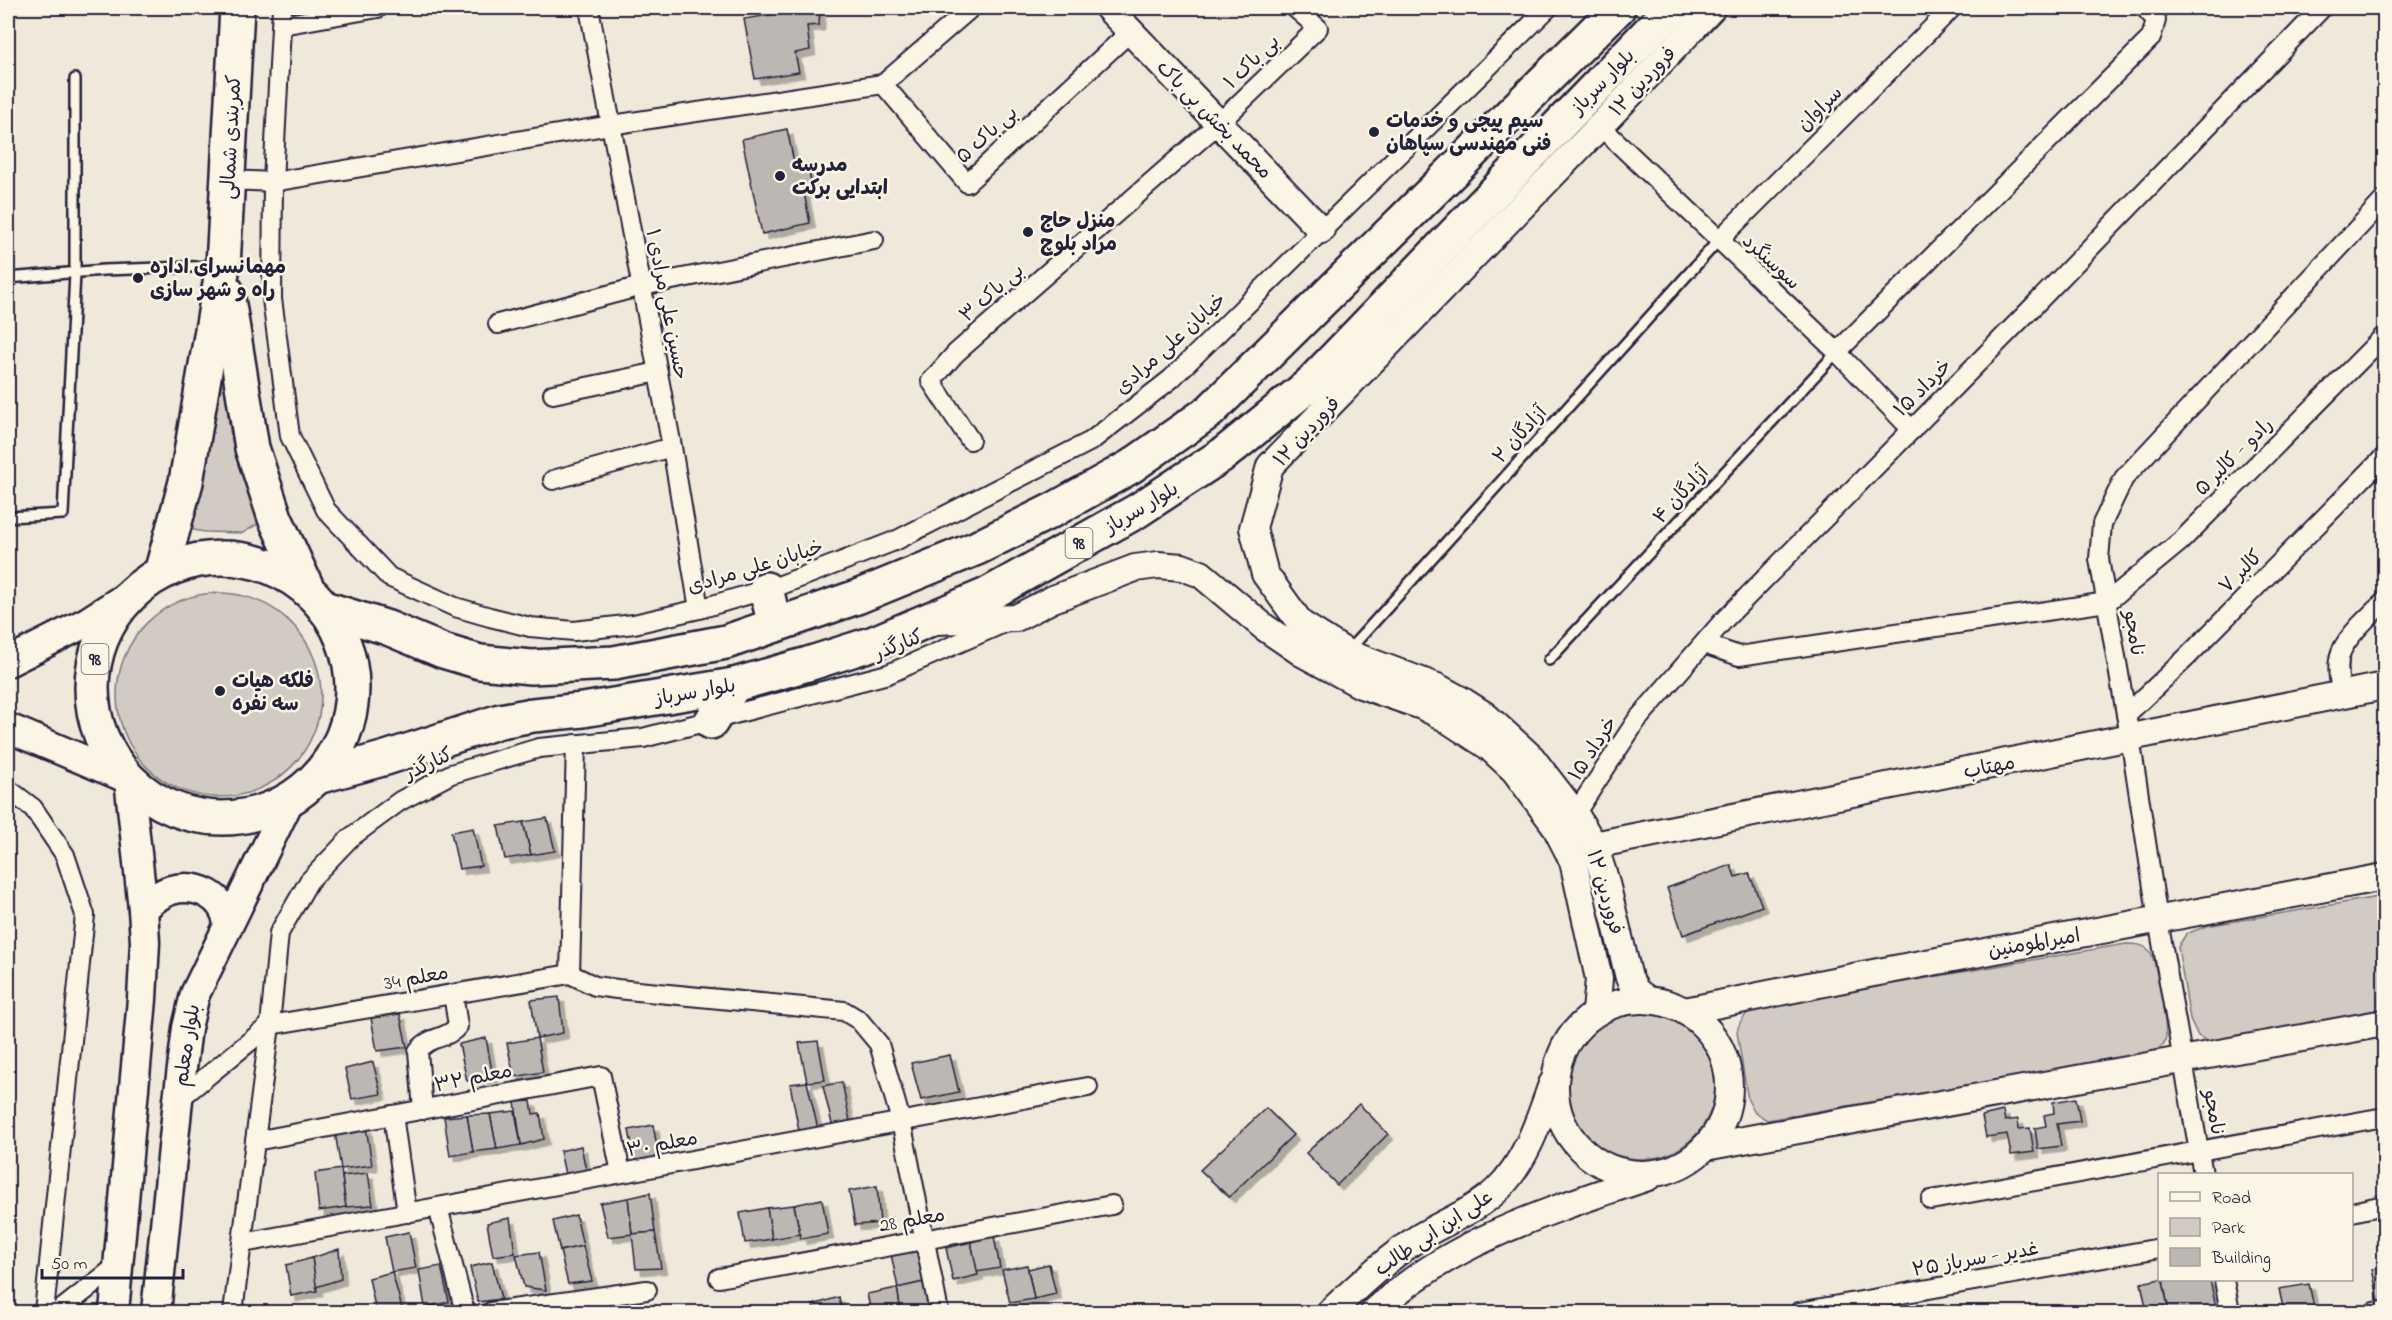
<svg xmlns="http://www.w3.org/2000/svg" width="2392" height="1320" viewBox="0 0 2392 1320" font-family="'Indie Flower','Playpen Sans Arabic',sans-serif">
<defs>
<filter id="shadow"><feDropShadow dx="5.5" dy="5.5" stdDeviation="0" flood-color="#0004"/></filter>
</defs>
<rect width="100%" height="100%" fill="#efe8db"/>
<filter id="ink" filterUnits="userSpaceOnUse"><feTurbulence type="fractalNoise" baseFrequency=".0167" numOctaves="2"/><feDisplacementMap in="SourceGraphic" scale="12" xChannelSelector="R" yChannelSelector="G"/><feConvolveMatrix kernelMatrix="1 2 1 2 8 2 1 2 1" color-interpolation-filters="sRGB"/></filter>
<g filter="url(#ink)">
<g fill="#d1cbc3" stroke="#7a767f" stroke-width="1.5">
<path d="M225,358c0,67 8,104 36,164l-18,11 -38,-1 -23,-4 29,-143z"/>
<circle cx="219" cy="695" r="102"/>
<polygon points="2384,896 2384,1011 2209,1042 2198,1036 2190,1019 2178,947 2186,934 2206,926"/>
<path d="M2126,944c10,0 19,0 25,9 5,10 18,79 14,88 -3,8 -12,10 -19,13l-379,66 -12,-7 -7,-13 -11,-68c3,-13 8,-19 21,-25z"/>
<circle cx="1641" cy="1085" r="74"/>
</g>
<g fill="#bcb7b3" stroke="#22223b" stroke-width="1.5" filter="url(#shadow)">
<polygon points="797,8 820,8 819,25 807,26 810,50 795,53 799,72 755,79 744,19 794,11"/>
<polygon points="787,129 795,167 807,164 812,185 803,187 810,223 762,234 742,139"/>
<polygon points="547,818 555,851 531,855 523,822"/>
<polygon points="523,822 531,855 505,859 498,826"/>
<polygon points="473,828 481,866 459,869 451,832"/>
<polygon points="1731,865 1735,877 1749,873 1762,906 1683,935 1667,888"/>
<polygon points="559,997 563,1033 537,1038 531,1000"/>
<polygon points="400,1014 407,1047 377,1051 371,1018"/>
<polygon points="486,1038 493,1077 467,1081 459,1044"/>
<polygon points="537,1038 543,1072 514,1077 507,1043"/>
<polygon points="818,1041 825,1080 807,1082 799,1043"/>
<polygon points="950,1055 959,1092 921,1100 911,1063"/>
<polygon points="373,1062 381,1094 352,1099 345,1069"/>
<polygon points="807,1082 818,1129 799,1131 790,1084"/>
<polygon points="842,1082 851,1126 833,1128 823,1086"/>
<polygon points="2076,1098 2080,1121 2057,1124 2061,1146 2038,1149 2035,1128 2046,1126 2044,1115 2054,1113 2053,1102"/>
<polygon points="531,1101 533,1114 540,1113 544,1139 521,1145 515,1102"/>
<polygon points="1359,1104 1388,1134 1337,1185 1306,1153"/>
<polygon points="1266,1108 1293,1135 1229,1197 1200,1170"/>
<polygon points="515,1111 521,1145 497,1149 490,1114"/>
<polygon points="2003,1111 2005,1121 2018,1119 2019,1129 2030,1128 2034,1152 2011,1155 2007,1134 1986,1137 1982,1116"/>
<polygon points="490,1114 497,1149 473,1152 467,1115"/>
<polygon points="467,1115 473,1152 450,1156 444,1117"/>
<polygon points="653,1125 661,1168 637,1172 629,1130"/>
<polygon points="366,1127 372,1165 341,1169 335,1132"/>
<polygon points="581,1146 587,1175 566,1179 560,1151"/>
<polygon points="341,1169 346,1207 319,1211 315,1173"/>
<polygon points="368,1173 373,1205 346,1207 342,1176"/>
<polygon points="877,1186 880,1223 855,1225 849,1191"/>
<polygon points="650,1193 655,1232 632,1234 628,1198"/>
<polygon points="628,1198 632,1234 608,1237 600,1203"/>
<polygon points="822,1199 828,1234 801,1239 794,1205"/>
<polygon points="794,1205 800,1234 772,1239 767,1208"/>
<polygon points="767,1208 772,1239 745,1243 740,1213"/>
<polygon points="576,1215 583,1246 560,1251 553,1221"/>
<polygon points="510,1218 515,1253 493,1256 487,1223"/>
<polygon points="409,1232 416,1268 392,1272 385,1237"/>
<polygon points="655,1232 661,1268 636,1269 632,1234"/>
<polygon points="994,1236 1000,1268 977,1272 971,1242"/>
<polygon points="971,1242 978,1275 953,1281 946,1248"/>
<polygon points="917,1244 924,1282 898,1288 890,1249"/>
<polygon points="583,1246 592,1281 568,1284 560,1251"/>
<polygon points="339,1249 341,1279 316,1287 312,1258"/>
<polygon points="539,1252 546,1290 524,1287 516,1255"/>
<polygon points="312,1258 317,1291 291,1296 286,1265"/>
<polygon points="492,1262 501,1299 478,1302 470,1267"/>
<polygon points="1049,1264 1056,1294 1034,1299 1028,1269"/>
<polygon points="1027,1265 1034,1299 1010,1303 1002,1270"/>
<polygon points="441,1266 449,1302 425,1307 419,1270"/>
<polygon points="2384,1267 2384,1302 2379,1302 2372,1269"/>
<polygon points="392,1272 403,1312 376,1312 369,1278"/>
<polygon points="2160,1279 2163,1280 2169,1312 2147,1312 2141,1283"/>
<polygon points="2163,1280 2210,1280 2217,1312 2169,1312"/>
<polygon points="924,1282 930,1312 901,1312 897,1288"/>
<polygon points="2309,1284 2315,1312 2284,1312 2279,1289"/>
<polygon points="897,1288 901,1312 871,1312 867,1294"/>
<polygon points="839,1297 842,1312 815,1312 813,1305"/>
</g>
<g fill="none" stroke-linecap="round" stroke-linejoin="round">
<g stroke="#22223b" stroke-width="14">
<g id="lane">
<polyline points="8,278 104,270 217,266"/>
<polyline points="8,517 63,514 75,273 75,79"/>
<polyline points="1348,651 1718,241"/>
<polyline points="1549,660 1837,352"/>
</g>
</g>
<g stroke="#22223b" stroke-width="22">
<g id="street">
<polyline points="282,8 273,182 272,299 290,436 326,510 389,577 455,607 490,617 530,627 574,631 634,624 699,609 781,585 897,540 1091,441 1171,379 1548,8"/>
<polyline points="589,8 672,447 699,609"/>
<polyline points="282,25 378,8"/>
<polyline points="883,84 967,183 1131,31"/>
<polyline points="1600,126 1837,352 1912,430"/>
<polyline points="228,180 273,182 611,125 883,84 971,8"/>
<polyline points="1718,241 1952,8"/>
<polyline points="498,324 642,286 874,240"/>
<polyline points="1837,352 2151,38 2156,20 2145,8"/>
<polyline points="553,394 658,372"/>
<polyline points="970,440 931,381 956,353 1219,123 1318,28 1295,8"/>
<polyline points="553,480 672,447"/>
<polyline points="1704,644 1739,656 2107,602 2181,541 2384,336"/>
<path d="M2342,695c-3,-14 -6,-30 -1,-43 7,-17 30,-38 43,-50"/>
<polyline points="2126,715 2187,657 2384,457"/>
<polyline points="8,789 33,808 65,855 85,915 44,1312"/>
<polyline points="1575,814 1637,720 1724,620 2024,316 2322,8"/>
<polyline points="570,974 595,986 617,989 844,1011 859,1020 879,1044 901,1121 939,1312"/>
<polyline points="570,974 576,744"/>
<polyline points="178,1100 270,1025 570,974"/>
<path d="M423,1110l-5,-59c12,-16 29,-11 40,-25l-5,-32"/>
<polyline points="393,1115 407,1213"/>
<polyline points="255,1141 601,1076 621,1173"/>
<polyline points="2203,1174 2158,920 2130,737 2099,559 2102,524 2124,478 2384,200"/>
<polyline points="1931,1200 2384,1117"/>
<polyline points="438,1207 465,1312"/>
<polyline points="2352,1212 2384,1205"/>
<polyline points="243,1243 1088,1087"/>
<polyline points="719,1278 1112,1205"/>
<polyline points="2224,1280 2230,1312"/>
<polyline points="58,1312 119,1264"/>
<polyline points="233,1312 270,1025 279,933 309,881 350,838 400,801 451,774 539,748 643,738 888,674 1004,623"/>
<polyline points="491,1312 647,1290"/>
<polyline points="1799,1312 2160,1248"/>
<polyline points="2374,1312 2384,1311"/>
</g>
</g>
<g stroke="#22223b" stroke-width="30">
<g id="secondary">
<polyline points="1108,8 1321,230"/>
<polyline points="936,621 1016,618 1053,599 1135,568 1158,565 1182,567 1201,574 1264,627 1302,653 1361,685 1422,706 1445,718 1488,746 1515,771 1554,824 1573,861 1599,979 1596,1012"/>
<polyline points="1594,845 2384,686"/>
<polyline points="1648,1000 1636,991 1629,978 1605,879 1594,845 1575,814 1531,757 1486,716 1461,700 1437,687 1347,653 1301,624 1265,574 1253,528 1270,466 1600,126 1712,8"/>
<circle cx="1642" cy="1087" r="87"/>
<polyline points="1685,1011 1868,974 2384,877"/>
<polyline points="1705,1147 2384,1023"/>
<path d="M1330,1312c28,-26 56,-53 88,-74 26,-16 57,-27 79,-48 29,-28 42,-69 55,-106"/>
<path d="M1374,1312c75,-71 178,-102 274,-135"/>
</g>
</g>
<g stroke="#22223b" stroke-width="33">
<g id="primary">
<polyline points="8,662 87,622 135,591"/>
<polyline points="8,728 129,779 143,909 145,942 142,999 114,1312"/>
<path d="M143,909c9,-8 17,-16 28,-19 26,-7 54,6 57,34"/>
<polyline points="156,1312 178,1100 187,1028 195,994 290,799"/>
</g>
</g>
<g stroke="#22223b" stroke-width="38">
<g id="highway">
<polyline points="227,292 252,448 275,518 308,590"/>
<circle cx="222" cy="688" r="130"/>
<polyline points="161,573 186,482 223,266 237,8"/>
<polyline points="766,589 775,625"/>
<polyline points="324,608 388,628 443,651 480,662 531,667 614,663 726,642 857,597 977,548 1055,509 1130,467 1210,411 1618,8"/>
<polyline points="711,722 734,685"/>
<polyline points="317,777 386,758 500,721 533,715 583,710 734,685 808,664 874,643 987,595 1137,511 1225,453 1309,385 1672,8"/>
</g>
</g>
<use href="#lane" stroke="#fcf5e5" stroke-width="9"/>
<use href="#street" stroke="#fcf5e5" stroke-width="18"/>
<use href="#secondary" stroke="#fcf5e5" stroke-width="26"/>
<use href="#primary" stroke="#fcf5e5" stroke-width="28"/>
<use href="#highway" stroke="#fcf5e5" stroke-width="33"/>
</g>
</g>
<g fill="#22223b" stroke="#fcf5e5" stroke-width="2">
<circle cx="1374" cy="132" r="6"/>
<circle cx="780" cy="176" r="6"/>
<circle cx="1028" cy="232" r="6"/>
<circle cx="138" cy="278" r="6"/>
<circle cx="220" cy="691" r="6"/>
</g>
<g text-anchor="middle" stroke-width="5" stroke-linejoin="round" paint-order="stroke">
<g fill="#fcf5e5" stroke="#63616e" stroke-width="1.5">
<rect x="1065.5" y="528" width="27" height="30" rx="4.5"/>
<rect x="81.5" y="644" width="27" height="30" rx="4.5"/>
</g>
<g font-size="18" font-weight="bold" fill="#22223b">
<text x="1079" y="549">98</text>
<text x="95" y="665">98</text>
</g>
<g font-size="20" fill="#22223b" stroke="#fcf5e5">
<text transform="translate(1251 61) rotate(-44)" y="7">بی باک ۱</text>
<text transform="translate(1602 81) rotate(-46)" y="7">بلوار سرباز</text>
<text transform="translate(1642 81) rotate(-47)" y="7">۱۲ فروردین</text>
<text transform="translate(1819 108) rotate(-45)" y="7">سراوان</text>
<text transform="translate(1215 119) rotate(46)" y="7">محمد بخش بی باک</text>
<text transform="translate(986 134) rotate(-42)" y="7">بی باک ۵</text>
<text transform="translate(230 137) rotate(-87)" y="7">کمربندی شمالی</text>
<text transform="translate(1772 261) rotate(43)" y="7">سوسنگرد</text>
<text transform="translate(991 292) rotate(-41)" y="7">بی باک ۳</text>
<text transform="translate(668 304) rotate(79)" y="7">حسین علی مرادی ۱</text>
<text transform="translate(1170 343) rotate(-42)" y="7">خیابان علی مرادی</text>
<text transform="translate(1922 387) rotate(-45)" y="7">۱۵ خرداد</text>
<text transform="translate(1306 431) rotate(-47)" y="7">۱۲ فروردین</text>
<text transform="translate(1519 434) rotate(-48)" y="7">آزادگان ۲</text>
<text transform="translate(2233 456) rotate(-45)" y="7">رادو - کالبر ۵</text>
<text transform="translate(1680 494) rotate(-47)" y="7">آزادگان ۴</text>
<text transform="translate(1141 507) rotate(-31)" y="7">بلوار سرباز</text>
<text transform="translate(755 566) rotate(-17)" y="7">خیابان علی مرادی</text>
<text transform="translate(2240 571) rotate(-45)" y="7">کالبر ۷</text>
<text transform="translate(2135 633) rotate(81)" y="7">نامجو</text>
<text transform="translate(898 644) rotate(-22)" y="7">کنارگذر</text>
<text transform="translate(695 691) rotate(-10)" y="7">بلوار سرباز</text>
<text transform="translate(1592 748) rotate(-57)" y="7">۱۵ خرداد</text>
<text transform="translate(428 763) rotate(-25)" y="7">کنارگذر</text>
<text transform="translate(1989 766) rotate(-11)" y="7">مهتاب</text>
<text transform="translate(1606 892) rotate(74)" y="7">۱۲ فروردین</text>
<text transform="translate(2034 942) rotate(-10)" y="7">امیرالمومنین</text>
<text transform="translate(416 977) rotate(-10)" y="7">معلم 34</text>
<text transform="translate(186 1045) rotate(-81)" y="7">بلوار معلم</text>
<text transform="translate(473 1077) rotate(-11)" y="7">معلم ۳۲</text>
<text transform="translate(2215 1112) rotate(80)" y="7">نامجو</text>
<text transform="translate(662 1143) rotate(-10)" y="7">معلم ۳۰</text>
<text transform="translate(912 1219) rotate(-10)" y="7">معلم 28</text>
<text transform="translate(1433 1232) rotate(-34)" y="7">علی ابن ابی طالب</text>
<text transform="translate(1975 1258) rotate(-10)" y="7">غدیر - سرباز ۲۵</text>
</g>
<g font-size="20" font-weight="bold" fill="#22223b" stroke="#fcf5e5" text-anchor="start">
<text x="1386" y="127">سیم پیچی و خدمات<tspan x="1386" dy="23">فنی مهندسی سپاهان</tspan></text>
<text x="792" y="171">مدرسه<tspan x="792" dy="23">ابتدایی برکت</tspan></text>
<text x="1040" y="227">منزل حاج<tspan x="1040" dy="23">مراد بلوچ</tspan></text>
<text x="150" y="273">مهمانسراى اداره<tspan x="150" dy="23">راه و شهر سازى</tspan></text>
<text x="232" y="687">فلکه هیات<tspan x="232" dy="23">سه نفره</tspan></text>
</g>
</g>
<rect width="2392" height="1320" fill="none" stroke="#fcf5e5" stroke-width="30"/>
<rect x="15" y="15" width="2362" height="1290" fill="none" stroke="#22223b" stroke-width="2" filter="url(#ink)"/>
<rect x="2158" y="1173" width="195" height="108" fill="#fcf5e5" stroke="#a5a1a1" stroke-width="1.5"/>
<rect x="2170" y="1192" width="30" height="9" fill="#fcf5e5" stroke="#a5a1a1" stroke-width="1.5"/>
<text x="2212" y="1203" font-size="18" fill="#22223b">Road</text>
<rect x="2170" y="1218" width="30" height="18" fill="#d1cbc3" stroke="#a5a1a1" stroke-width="1.5"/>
<text x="2212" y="1233" font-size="18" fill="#22223b">Park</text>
<rect x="2170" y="1248" width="30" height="18" fill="#bcb7b3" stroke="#a5a1a1" stroke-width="1.5"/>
<text x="2212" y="1263" font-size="18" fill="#22223b">Building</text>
<path d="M42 1269v9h141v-9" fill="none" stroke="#22223b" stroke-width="3"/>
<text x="51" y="1269" font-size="18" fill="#22223b" stroke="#fcf5e5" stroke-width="4.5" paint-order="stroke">50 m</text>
</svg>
